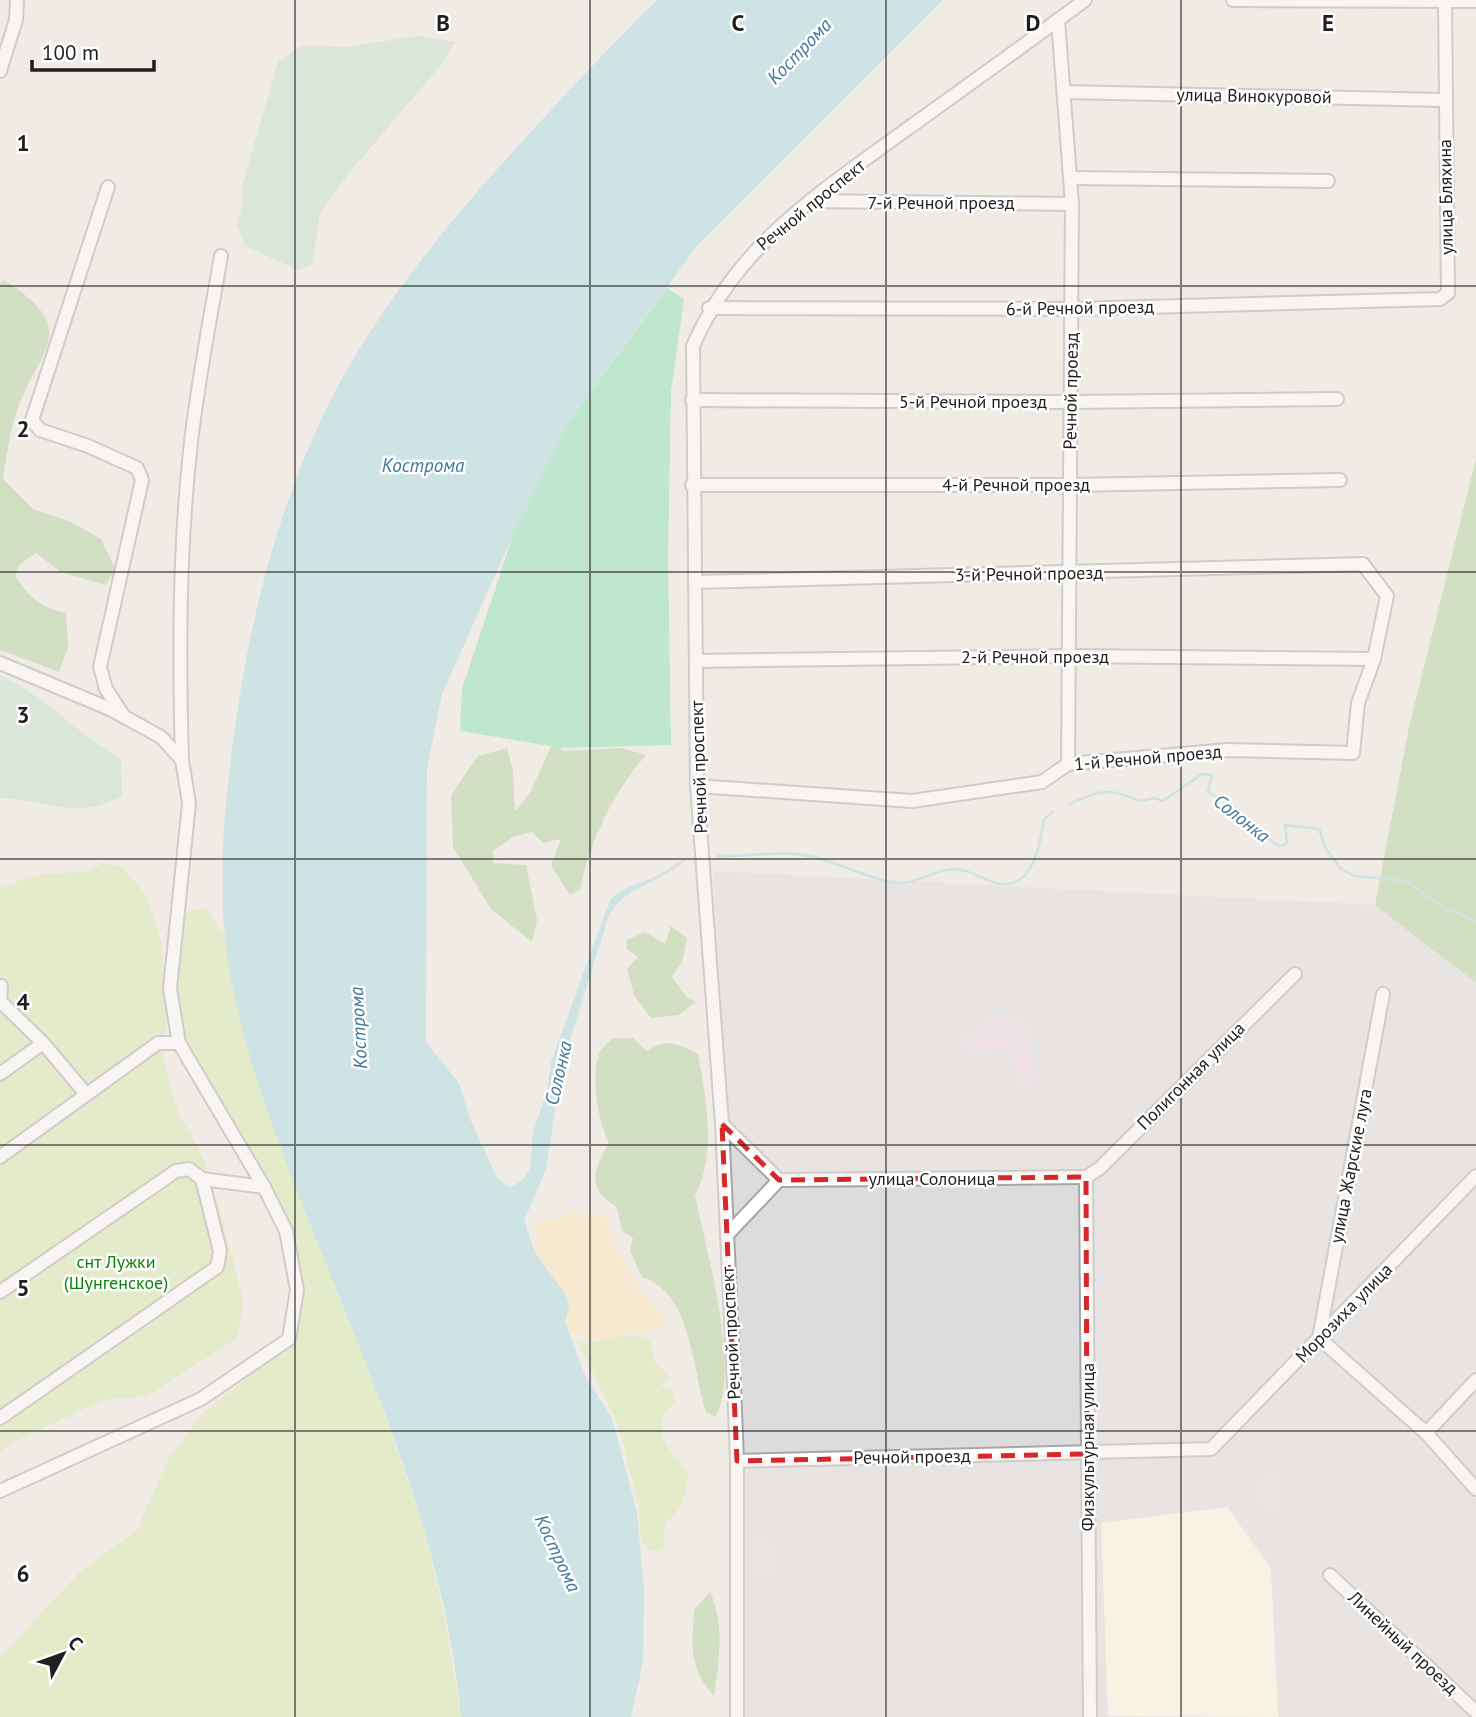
<svg xmlns="http://www.w3.org/2000/svg" width="1476" height="1717" viewBox="0 0 1476 1717" font-family="'PT Sans',sans-serif">
<rect width="100%" height="100%" fill="#f0ebe5"/>
<polygon fill="#dddcdc" points="713,871 1375,905 1476,983 1476,1717 741,1717 726,1123"/>
<polygon fill="#ead7e8" points="986,1015 1025,1021 1035,1082 1019,1086 1012,1047 967,1053 964,1037 983,1029"/>
<polygon fill="#fffbdf" points="1227,1507 1271,1568 1278,1717 1108,1716 1101,1523"/>
<g fill="#d2eca9">
<polygon points="103,863 123,868 146,895 162,944 167,1023 163,1060 178,1111 204,1160 217,1198 244,1304 236,1339 147,1396 104,1400 9,1444 0,1453 0,889 30,876 88,871"/>
<polygon points="206,907 225,938 247,1045 339,1297 372,1377 424,1529 445,1619 461,1717 0,1717 0,1657 80,1572 137,1530 168,1459 201,1415 289,1344 299,1328 303,1287 273,1193 184,1040 177,993 179,934 186,912"/>
<path d="M624,1335l21,2 6,6 3,18 14,14 -1,6 -7,5 11,3 4,13c-3,4 -10,8 -12,13 -10,21 16,45 25,61l-2,15 -7,18 -14,15 -2,25 -5,3 -10,-3 -7,-9 -3,-37 -20,-79 -41,-84 8,4z"/>
</g>
<g fill="#b0d198">
<path d="M4,280c75,49 40,63 15,125 -9,22 -12,51 -16,74l30,30 36,12 32,18 14,29 -9,17 -45,-13 -25,-19 -16,11 -5,12c14,21 26,32 51,37l2,34 -9,25 -59,-22v-367z"/>
<polygon points="1476,459 1476,983 1375,905 1409,727"/>
<path d="M553,742l10,9 59,-3 24,7c-33,37 -56,86 -66,135l-10,5 -19,-30 10,-26 -18,4 -11,-11 -19,5 -20,14v12l33,2 11,55 -5,22 -41,-33 -38,-62 -2,-52 27,-39 29,-8 6,23 2,41 16,-21z"/>
<polygon points="671,926 687,938 683,960 672,977 686,996 696,1002 679,1015 651,1018 634,995 627,969 638,957 627,949 627,940 645,932 665,944"/>
<path d="M613,1038h20l14,13c20,-14 31,-7 51,3 8,43 19,102 -3,141 10,49 47,180 20,222l-9,-5c-14,-43 -14,-119 -64,-135l-12,-26 3,-13 -11,-7 -5,-24c-32,-20 -23,-36 -8,-65 -11,-21 -20,-71 -8,-92 3,-4 8,-8 12,-12z"/>
<path d="M710,1592c15,31 9,71 4,104 -26,-30 -22,-48 -20,-86z"/>
</g>
<g fill="#c1dfce">
<polygon points="417,36 455,42 441,65 349,173 320,214 312,264 298,270 245,246 237,225 243,202 241,190 278,62 303,45 347,47"/>
<path d="M0,675c45,21 78,59 121,84l1,37c-51,26 -73,3 -122,2z"/>
</g>
<path fill="#ffe7b4" d="M572,1210l21,6 7,-4 5,3c10,37 32,73 58,101l2,11 -21,6 -7,-2 -32,8 -17,1 -10,-8 -6,3 -7,-13 4,-14 -2,-11 -35,-50 4,-7v-18l23,-4z"/>
<polygon fill="#80e2b1" points="667,288 684,299 671,392 668,557 671,745 562,748 460,731 462,689 513,535 569,422"/>
<g fill="#dfdfdf">
<polygon points="1274,1472 1282,1480 1273,1490 1282,1499 1273,1509 1255,1492"/>
<polygon points="754,1538 767,1539 767,1549 773,1550 773,1569 755,1570"/>
</g>
<path fill="#a4d9e0" d="M657,0h286l-247,247 -127,175 -56,113 -71,159 -15,74 -1,274 33,41 11,36 27,59 14,10 14,-10 5,-10 3,-36 14,-40 4,-30 59,-162 10,-9 39,-16 29,-18c-24,26 -65,28 -80,61l-46,148 -16,103 -22,52 11,31 32,45 2,11 -4,14 21,56 26,40 25,94 7,79 -1,71 -12,55h-170c-19,-213 -123,-405 -193,-604 -19,-56 -37,-116 -43,-175 -7,-71 1,-147 11,-217 15,-105 40,-205 85,-301 49,-105 127,-197 205,-283 44,-47 86,-93 131,-137z"/>
<g fill="none" stroke-linecap="round" stroke-linejoin="round">
<g stroke="#a4d9e0" stroke-width="2.5">
<path d="M1069,804c33,-14 39,-17 71,-3l14,-3 9,3 39,-27 10,1 -4,17 26,15 41,37 7,2 5,-3 -2,-18 34,4 7,20 15,20 14,7 51,5 39,27 31,13"/>
<path d="M718,856c30,1 62,-6 91,0 25,4 70,28 92,27 20,-1 37,-15 56,-14 20,2 36,20 56,14 22,-6 28,-45 31,-64l9,-7"/>
</g>
<g stroke="#a6a6a6" stroke-width="16">
<g id="minor">
<polyline points="1233,0 1476,1"/>
<polyline points="1058,20 1072,204 1068,764"/>
<polyline points="0,71 16,20 17,0"/>
<polyline points="1064,92 1444,100"/>
<polyline points="1071,178 1328,181"/>
<polyline points="108,187 32,420 40,430 88,446 137,468 142,480 100,667 106,689 123,715"/>
<polyline points="810,201 1072,204"/>
<polyline points="709,308 1072,309 1440,299 1448,293 1445,0"/>
<polyline points="692,400 1071,402 1337,399"/>
<polyline points="692,485 1070,485 1340,480"/>
<polyline points="695,582 1363,564 1387,596 1374,659 1358,703 1353,753 1228,750 1068,764 1042,782 912,801 697,786"/>
<polyline points="696,661 1069,656 1374,659"/>
<polyline points="0,663 110,709 161,737 182,760 189,803 170,989 179,1043 264,1187 286,1231 297,1290 289,1339 201,1399 0,1491"/>
<path d="M182,760c-3,-103 -3,-206 8,-309 7,-66 20,-131 31,-195"/>
<polyline points="1,986 0,1001 43,1043"/>
<polyline points="1383,994 1319,1338 1426,1433 1476,1489"/>
<polyline points="0,1074 43,1043 86,1094"/>
<polyline points="722,1124 779,1180"/>
<polyline points="0,1157 158,1043 179,1043"/>
<polyline points="1086,1177 1090,1717"/>
<polyline points="1086,1177 1100,1168 1295,974"/>
<polyline points="779,1180 1086,1177"/>
<polyline points="727,1235 779,1180"/>
<polyline points="0,1292 176,1171 189,1169 202,1179 264,1187"/>
<polyline points="0,1418 217,1267 220,1251 202,1179"/>
<polyline points="1426,1433 1476,1380"/>
<polyline points="737,1461 1211,1449 1476,1176"/>
<polyline points="1330,1575 1476,1712"/>
<path d="M737,1717v-256l-4,-99 -11,-238 -25,-338 -4,-440c45,-103 127,-153 214,-217 60,-43 119,-85 178,-129"/>
</g>
</g>
<use href="#minor" stroke="#fff" stroke-width="12"/>
</g>
<path d="M0 0H1476V1717H0ZM722,1124l57,56 307,-3 1,277 -350,7z" fill="#f0ebe5" fill-opacity=".55" fill-rule="evenodd"/>
<path fill="none" stroke="#d62828" stroke-width="5" stroke-dasharray="14 9" stroke-linejoin="round" d="M722,1124l57,56 307,-3 1,277 -350,7z"/>
<path fill="none" stroke="#1f1f1f" stroke-width="2" stroke-opacity="0.55" d="M295,0v1717M590,0v1717M886,0v1717M1181,0v1717M0,286h1476M0,572h1476M0,859h1476M0,1145h1476M0,1431h1476"/>
<g text-anchor="middle" stroke-width="5" stroke-linejoin="round" paint-order="stroke">
<g font-size="18" fill="#1f1f1f" stroke="#fff">
<text transform="translate(1254 96) rotate(1)" y="6">улица Винокуровой</text>
<text transform="translate(1446 197) rotate(-91)" y="6">улица Бляхина</text>
<text x="941" y="209">7-й Речной проезд</text>
<text transform="translate(811 205) rotate(-39)" y="6">Речной проспект</text>
<text transform="translate(1080 308) rotate(-1)" y="6">6-й Речной проезд</text>
<text transform="translate(1071 391) rotate(-89)" y="6">Речной проезд</text>
<text x="973" y="408">5-й Речной проезд</text>
<text x="1016" y="491">4-й Речной проезд</text>
<text transform="translate(1029 574) rotate(-1)" y="6">3-й Речной проезд</text>
<text x="1035" y="663">2-й Речной проезд</text>
<text transform="translate(1148 758) rotate(-5)" y="6">1-й Речной проезд</text>
<text transform="translate(699 767) rotate(-92)" y="6">Речной проспект</text>
<text transform="translate(1191 1076) rotate(-45)" y="6">Полигонная улица</text>
<text transform="translate(1351 1166) rotate(-79)" y="6">улица Жарские луга</text>
<text x="932" y="1185">улица Солоница</text>
<text transform="translate(1344 1313) rotate(-46)" y="6">Морозиха улица</text>
<text transform="translate(731 1333) rotate(-93)" y="6">Речной проспект</text>
<text transform="translate(1088 1447) rotate(-90)" y="6">Физкультурная улица</text>
<text transform="translate(912 1457) rotate(-1)" y="6">Речной проезд</text>
<text transform="translate(1403 1643) rotate(43)" y="6">Линейный проезд</text>
</g>
<g font-size="18" fill="#0c8307" stroke="#fff">
<text x="116" y="1268">снт Лужки<tspan x="116" dy="21">(Шунгенское)</tspan></text>
</g>
<g font-size="19" font-style="italic" fill="#3f789b" stroke="#fff">
<text transform="translate(799 51) rotate(-46)" y="7">Кострома</text>
<text x="423" y="472">Кострома</text>
<text transform="translate(1242 818) rotate(38)" y="7">Солонка</text>
<text transform="translate(358 1028) rotate(-93)" y="7">Кострома</text>
<text transform="translate(558 1073) rotate(-77)" y="7">Солонка</text>
<text transform="translate(558 1553) rotate(65)" y="7">Кострома</text>
</g>
</g>
<g font-size="23" text-anchor="middle" font-weight="bold" fill="#1f1f1f" stroke="#fff" stroke-width="5" stroke-linejoin="round" paint-order="stroke">
<text x="443" y="31">B</text>
<text x="738" y="31">C</text>
<text x="1033" y="31">D</text>
<text x="1328" y="31">E</text>
<text x="23" y="151">1</text>
<text x="23" y="437">2</text>
<text x="23" y="723">3</text>
<text x="23" y="1010">4</text>
<text x="23" y="1296">5</text>
<text x="23" y="1582">6</text>
</g>
<g transform="translate(63 1654) rotate(49)" stroke="#ffffff" stroke-width="5" paint-order="stroke">
<path d="M0-5L12 26L0 18L-12 26Z" fill="#1f1f1f"/>
<text y="-10" font-size="19" font-weight="bold" text-anchor="middle" fill="#1f1f1f">С</text>
</g>
<path d="M32 60v10h122v-10" fill="none" stroke="#1f1f1f" stroke-width="3.5"/>
<text x="42" y="60" font-size="21" fill="#1f1f1f" stroke="#ffffff" stroke-width="5" paint-order="stroke">100 m</text>
</svg>
